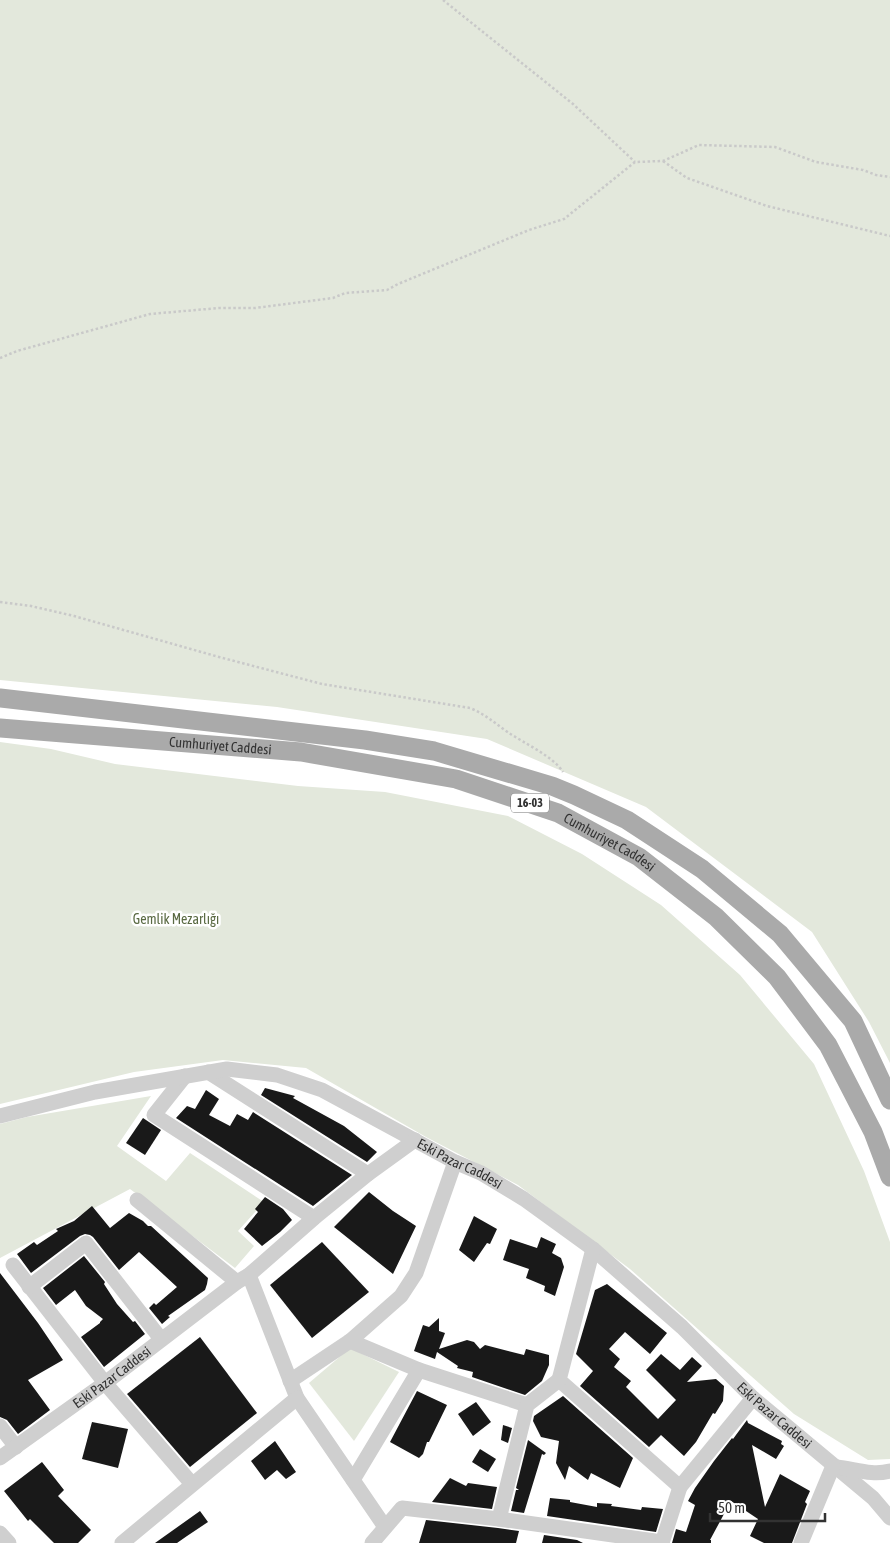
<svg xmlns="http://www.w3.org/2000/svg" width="890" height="1543" viewBox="0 0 890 1543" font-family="'Asap Condensed',sans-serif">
<rect width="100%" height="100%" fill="#fff"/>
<g fill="#e3e8dc">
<polygon points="0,0 890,0 890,1063 869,1022 812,932 646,807 487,739 277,707 0,680"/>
<polygon points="0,742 51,749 115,764 298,786 385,792 508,816 582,854 661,905 740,975 814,1064 864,1171 890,1242 890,1459 868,1460 794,1414 630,1269 518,1185 426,1137 306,1068 223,1060 134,1072 0,1104"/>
<polygon points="151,1096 117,1146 166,1181 190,1153 264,1202 238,1231 254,1246 235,1268 130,1189 0,1258 0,1124 27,1117"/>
<polygon points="350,1348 399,1372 354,1441 309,1383"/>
</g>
<g fill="#191919">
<polygon points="265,1088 295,1096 293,1098 344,1126 377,1152 367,1162 261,1095"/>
<polygon points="206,1090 219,1099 209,1115 230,1126 237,1114 248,1120 253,1112 352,1175 313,1206 176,1118 187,1106 195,1109"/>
<polygon points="143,1118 161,1130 145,1155 126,1143"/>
<polygon points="369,1192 393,1211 416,1226 393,1274 334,1227"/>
<polygon points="265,1197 283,1209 292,1220 280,1232 262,1246 244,1229 258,1212 255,1209"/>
<polygon points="92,1206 110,1228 129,1213 143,1221 148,1226 151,1226 208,1278 207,1284 205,1290 168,1316 170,1317 162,1324 149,1308 154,1303 156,1305 177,1287 139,1252 119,1270 93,1237 90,1235 85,1234 80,1236 31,1273 17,1254 34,1242 37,1245 58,1231 56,1229 74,1221"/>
<polygon points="474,1216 497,1229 490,1244 487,1243 474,1262 459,1250"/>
<polygon points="541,1237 556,1244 552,1253 561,1258 564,1267 555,1296 544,1291 545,1286 526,1278 529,1269 503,1260 510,1239 537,1248"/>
<polygon points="322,1242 369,1292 312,1338 270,1285"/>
<polygon points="84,1256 105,1282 104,1284 117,1304 133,1322 135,1321 145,1334 104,1367 81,1337 100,1323 100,1322 103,1319 86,1306 75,1290 56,1305 43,1288"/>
<polygon points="0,1273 38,1323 63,1360 28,1380 50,1410 18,1434 7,1420 0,1417"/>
<polygon points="607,1284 667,1333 650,1354 625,1332 609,1349 620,1359 614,1367 631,1381 626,1387 658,1419 676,1400 646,1370 661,1354 680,1370 692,1357 702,1366 687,1382 716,1379 724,1386 723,1401 715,1414 713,1413 696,1442 684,1456 661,1435 649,1447 580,1386 593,1371 576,1354 595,1290"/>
<polygon points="439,1318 439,1331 445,1333 439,1349 467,1340 474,1342 480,1349 485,1345 524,1355 526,1349 549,1355 549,1365 542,1381 525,1395 472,1377 473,1372 457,1368 458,1366 437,1352 435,1359 414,1351 423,1325 429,1327"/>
<polygon points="200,1337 257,1413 190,1467 127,1394"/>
<polygon points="417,1391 447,1405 429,1442 427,1442 423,1454 419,1458 390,1442"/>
<polygon points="563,1396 633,1458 620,1488 591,1473 588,1480 569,1466 565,1480 556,1463 559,1441 541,1437 533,1421 534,1416"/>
<polygon points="476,1402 491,1422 473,1436 458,1414"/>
<polygon points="747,1420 748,1423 782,1441 781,1444 784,1446 776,1459 752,1445 765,1507 780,1474 810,1491 805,1502 807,1504 792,1543 764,1543 750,1536 758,1519 731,1501 710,1540 711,1540 711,1543 672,1543 676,1529 686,1532 695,1505 688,1501 695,1488 714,1461 732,1438 733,1439"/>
<polygon points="92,1422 128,1429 118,1468 82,1459"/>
<polygon points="503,1425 512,1428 508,1443 501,1440"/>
<polygon points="528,1440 546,1453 544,1455 542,1454 524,1513 511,1511 516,1490 519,1490 516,1488"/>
<polygon points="275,1441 296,1472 286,1479 277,1470 265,1480 251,1461"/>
<polygon points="480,1449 496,1459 488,1472 472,1462"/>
<polygon points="42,1462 64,1490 58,1496 91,1530 78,1543 54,1543 30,1519 28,1521 4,1491"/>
<polygon points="450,1478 466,1486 468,1483 497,1487 492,1509 432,1502"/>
<polygon points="550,1498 570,1500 570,1502 597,1507 597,1503 612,1504 611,1506 641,1510 642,1507 663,1509 656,1532 547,1516"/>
<polygon points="200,1511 208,1522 187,1536 177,1543 155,1543"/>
<polygon points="426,1520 498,1528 519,1531 516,1543 419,1543"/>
<polygon points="544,1535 577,1540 583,1543 542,1543"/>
</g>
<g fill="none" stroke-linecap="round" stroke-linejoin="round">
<g stroke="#c9c9c9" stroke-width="2.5" stroke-dasharray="2.5 2.5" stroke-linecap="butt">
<polyline points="443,0 573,104 635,162"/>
<polyline points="663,161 687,178 767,206 890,236"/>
<polyline points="0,358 17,351 150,314 219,308 255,308 333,298 345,293 387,290 398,284 529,230 564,219 635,162 663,161 699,145 775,147 816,162 863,170 876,175 890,177"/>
<path d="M0,602l31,4 43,10 145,41 103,27 148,24c15,6 26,16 39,25 15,10 45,24 54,39"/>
</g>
<g stroke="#cfcfcf" stroke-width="15">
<polyline points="208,1072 368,1174"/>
<polyline points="185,1076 154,1115 314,1218"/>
<path id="s1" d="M0,1116l95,-24 132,-23 50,6 45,15 133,72 26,11 43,26 69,50 89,78 71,71 120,100 17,20"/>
<polyline points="137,1200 237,1282"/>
<polyline points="593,1249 559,1380 680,1487"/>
<polyline points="13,1265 105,1383 192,1484"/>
<polyline points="249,1275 297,1398 385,1527"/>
<polyline points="29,1287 86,1243 161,1339"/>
<polyline points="350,1341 419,1370 527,1405"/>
<polyline points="290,1381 350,1341 401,1296 416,1273 455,1162"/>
<polyline points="0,1426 16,1447"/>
<path id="s2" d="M0,1458l105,-75 132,-101 12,-7 65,-57 54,-44 47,-34"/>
<path d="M837,1467c18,2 35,9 53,4"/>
<polyline points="353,1480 419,1370"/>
<polyline points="499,1519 527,1405 559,1380"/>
<polyline points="0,1533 9,1543"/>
<polyline points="122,1543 297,1398"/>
<polyline points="372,1543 402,1508 499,1519 662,1542"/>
<polyline points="662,1543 680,1487 753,1398"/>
<polyline points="801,1543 833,1466"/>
</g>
<g stroke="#aaa" stroke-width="19">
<polyline points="0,698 365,740 434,751 552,786 574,795 627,820 702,869 780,934 853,1021 890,1100"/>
<path id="s3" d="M0,728l301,24 155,27 102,34 81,44 77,60 61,60 51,68 45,87 17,45"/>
</g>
</g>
<g text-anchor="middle" stroke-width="5" stroke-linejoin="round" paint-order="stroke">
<rect fill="#fff" stroke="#707070" stroke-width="1" x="511" y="793.5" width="38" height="19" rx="4"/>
<g font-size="12" font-weight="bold" fill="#323232">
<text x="530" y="807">16-03</text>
</g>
<g font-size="14" fill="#323232" stroke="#fff">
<text dy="5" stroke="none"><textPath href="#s3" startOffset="221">Cumhuriyet Caddesi</textPath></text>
<text dy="5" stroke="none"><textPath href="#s3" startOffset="626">Cumhuriyet Caddesi</textPath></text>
<text dy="5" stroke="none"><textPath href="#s1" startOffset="486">Eski Pazar Caddesi</textPath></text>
<text dy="5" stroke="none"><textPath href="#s2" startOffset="138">Eski Pazar Caddesi</textPath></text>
<text dy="5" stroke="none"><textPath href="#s1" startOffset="891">Eski Pazar Caddesi</textPath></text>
</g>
<g font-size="14" fill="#5a6a43" stroke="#fff">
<text x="176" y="924">Gemlik Mezarlığı</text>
</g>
</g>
<path d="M710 1513v8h115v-8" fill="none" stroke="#323232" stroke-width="2.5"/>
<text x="718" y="1513" font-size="15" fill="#323232" stroke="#ffffff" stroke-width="4" paint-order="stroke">50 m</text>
</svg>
